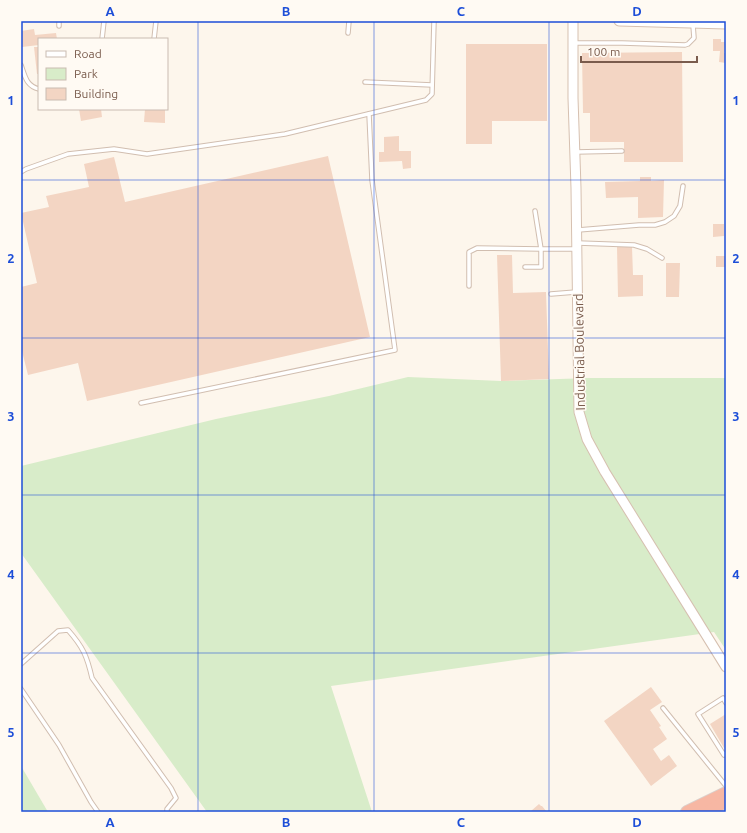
<svg xmlns="http://www.w3.org/2000/svg" width="747" height="833" viewBox="0 0 747 833" font-family="Ubuntu,sans-serif">
<rect width="100%" height="100%" fill="#fdf6ec"/>
<g fill="#d8ecc9">
<polygon points="408,377 501,381 589,378 726,378 726,650 714,632 331,686 372,812 207,812 21,553 21,466 216,419 329,396"/>
<polygon points="21,766 48,812 21,812"/>
</g>
<g fill="#f3d5c3">
<polygon points="34,29 35,35 56,33 57,39 39,39 39,45 22,47 21,31"/>
<polygon points="713,39 721,39 721,42 725,42 724,53 726,53 726,63 719,62 720,51 713,51"/>
<polygon points="466,44 547,44 547,121 492,121 492,144 466,144"/>
<polygon points="34,47 39,47 39,74 37,74"/>
<polygon points="682,52 683,162 624,162 624,142 590,142 590,113 583,113 582,53"/>
<polygon points="79,109 101,109 102,117 81,121"/>
<polygon points="145,109 165,109 165,123 144,122"/>
<polygon points="399,136 399,151 411,151 411,168 403,169 402,161 379,162 379,152 384,152 384,137"/>
<polygon points="328,156 370,337 87,401 78,363 28,375 22,351 21,351 21,287 37,283 21,213 49,207 46,196 89,187 84,164 114,157 125,202"/>
<polygon points="640,177 651,177 651,181 664,180 663,217 638,218 638,197 606,198 605,182 640,181"/>
<polygon points="713,224 724,224 724,236 713,237"/>
<polygon points="617,247 632,247 633,275 643,275 643,296 618,297"/>
<polygon points="497,255 512,255 513,293 546,292 549,379 501,381"/>
<rect x="716" y="256" width="9" height="11"/>
<polygon points="666,263 680,263 679,297 666,297"/>
<polygon points="651,687 662,702 650,710 661,726 659,727 667,739 653,749 661,761 669,755 677,766 651,786 604,721"/>
<polygon points="726,714 726,747 724,748 710,724"/>
<polygon points="539,804 541,806 542,806 547,812 532,812 531,811"/>
</g>
<g fill="none" stroke-linecap="round" stroke-linejoin="round">
<g stroke="#d1beb0" stroke-width="5.5">
<g id="lane">
<polyline points="59,26 59,21"/>
<polyline points="348,33 349,21"/>
<polyline points="102,39 104,21"/>
<polyline points="154,39 156,21"/>
<polyline points="574,43 622,43 685,45 688,44 694,38 693,25"/>
<path d="M21,65c4,11 5,21 18,24"/>
<polyline points="365,82 432,85"/>
<polyline points="576,152 622,151"/>
<polyline points="21,172 26,169 68,154 114,149 147,154 285,134 426,100 432,94 434,21"/>
<polyline points="535,211 541,249 575,249"/>
<polyline points="578,230 639,225 655,225 665,222 674,216 680,206 683,186"/>
<polyline points="578,243 634,245 647,249 662,258"/>
<polyline points="469,286 469,252 477,248 541,249 541,267 525,267"/>
<polyline points="551,294 576,292"/>
<polyline points="141,403 395,350 372,180 369,114"/>
<path d="M21,664l37,-33 10,-1c15,17 19,26 24,48l79,110 5,10 -9,11v3"/>
<polyline points="21,689 59,745 91,802 98,812"/>
<polyline points="726,703 723,698 698,714 724,755 726,753"/>
<polyline points="663,708 726,786"/>
</g>
</g>
<g stroke="#d6c0b0" stroke-width="11">
<g id="secondary">
<polyline points="573,21 573,98 576,188 579,412 587,439 605,472 726,667"/>
<polyline points="619,21 726,24"/>
</g>
</g>
<g stroke="#dad1cd" stroke-width="14">
<g id="highway">
<polyline points="687,812 726,793"/>
<polyline points="708,812 726,801"/>
</g>
</g>
<use href="#lane" stroke="#fff" stroke-width="3.5"/>
<use href="#secondary" stroke="#fff" stroke-width="9"/>
<use href="#highway" stroke="#f7b7a3" stroke-width="12"/>
</g>
<path fill="none" stroke="#1d4ed8" stroke-width="1" stroke-opacity="0.55" d="M198,21v791M374,21v791M549,21v791M21,180h705M21,338h705M21,495h705M21,653h705"/>
<g text-anchor="middle" stroke-width="3" stroke-linejoin="round" paint-order="stroke">
<g font-size="13" fill="#7a5c4d" stroke="#fffaf3">
<text transform="translate(579 352) rotate(-91)" y="5">Industrial Boulevard</text>
</g>
</g>
<rect width="747" height="833" fill="none" stroke="#fffaf3" stroke-width="44"/>
<rect x="38" y="38" width="130" height="72" fill="#fffaf3" stroke="#cabbb1"/>
<rect x="46" y="51" width="20" height="6" fill="#ffffff" stroke="#cabbb1"/>
<text x="74" y="58" font-size="12" fill="#7a5c4d">Road</text>
<rect x="46" y="68" width="20" height="12" fill="#d8ecc9" stroke="#cabbb1"/>
<text x="74" y="78" font-size="12" fill="#7a5c4d">Park</text>
<rect x="46" y="88" width="20" height="12" fill="#f3d5c3" stroke="#cabbb1"/>
<text x="74" y="98" font-size="12" fill="#7a5c4d">Building</text>
<path d="M581 56v6h116v-6" fill="none" stroke="#7a5c4d" stroke-width="2"/>
<text x="587" y="56" font-size="12" fill="#7a5c4d" stroke="#fffaf3" stroke-width="3" paint-order="stroke">100 m</text>
<rect x="22" y="22" width="703" height="789" fill="none" stroke="#1d4ed8" stroke-width="1.5"/>
<g font-size="13" text-anchor="middle" font-weight="bold" fill="#1d4ed8">
<text x="110" y="16">A</text>
<text x="286" y="16">B</text>
<text x="461" y="16">C</text>
<text x="637" y="16">D</text>
<text x="11" y="105">1</text>
<text x="736" y="105">1</text>
<text x="11" y="263">2</text>
<text x="736" y="263">2</text>
<text x="11" y="421">3</text>
<text x="736" y="421">3</text>
<text x="11" y="579">4</text>
<text x="736" y="579">4</text>
<text x="11" y="737">5</text>
<text x="736" y="737">5</text>
<text x="110" y="827">A</text>
<text x="286" y="827">B</text>
<text x="461" y="827">C</text>
<text x="637" y="827">D</text>
</g>
</svg>
